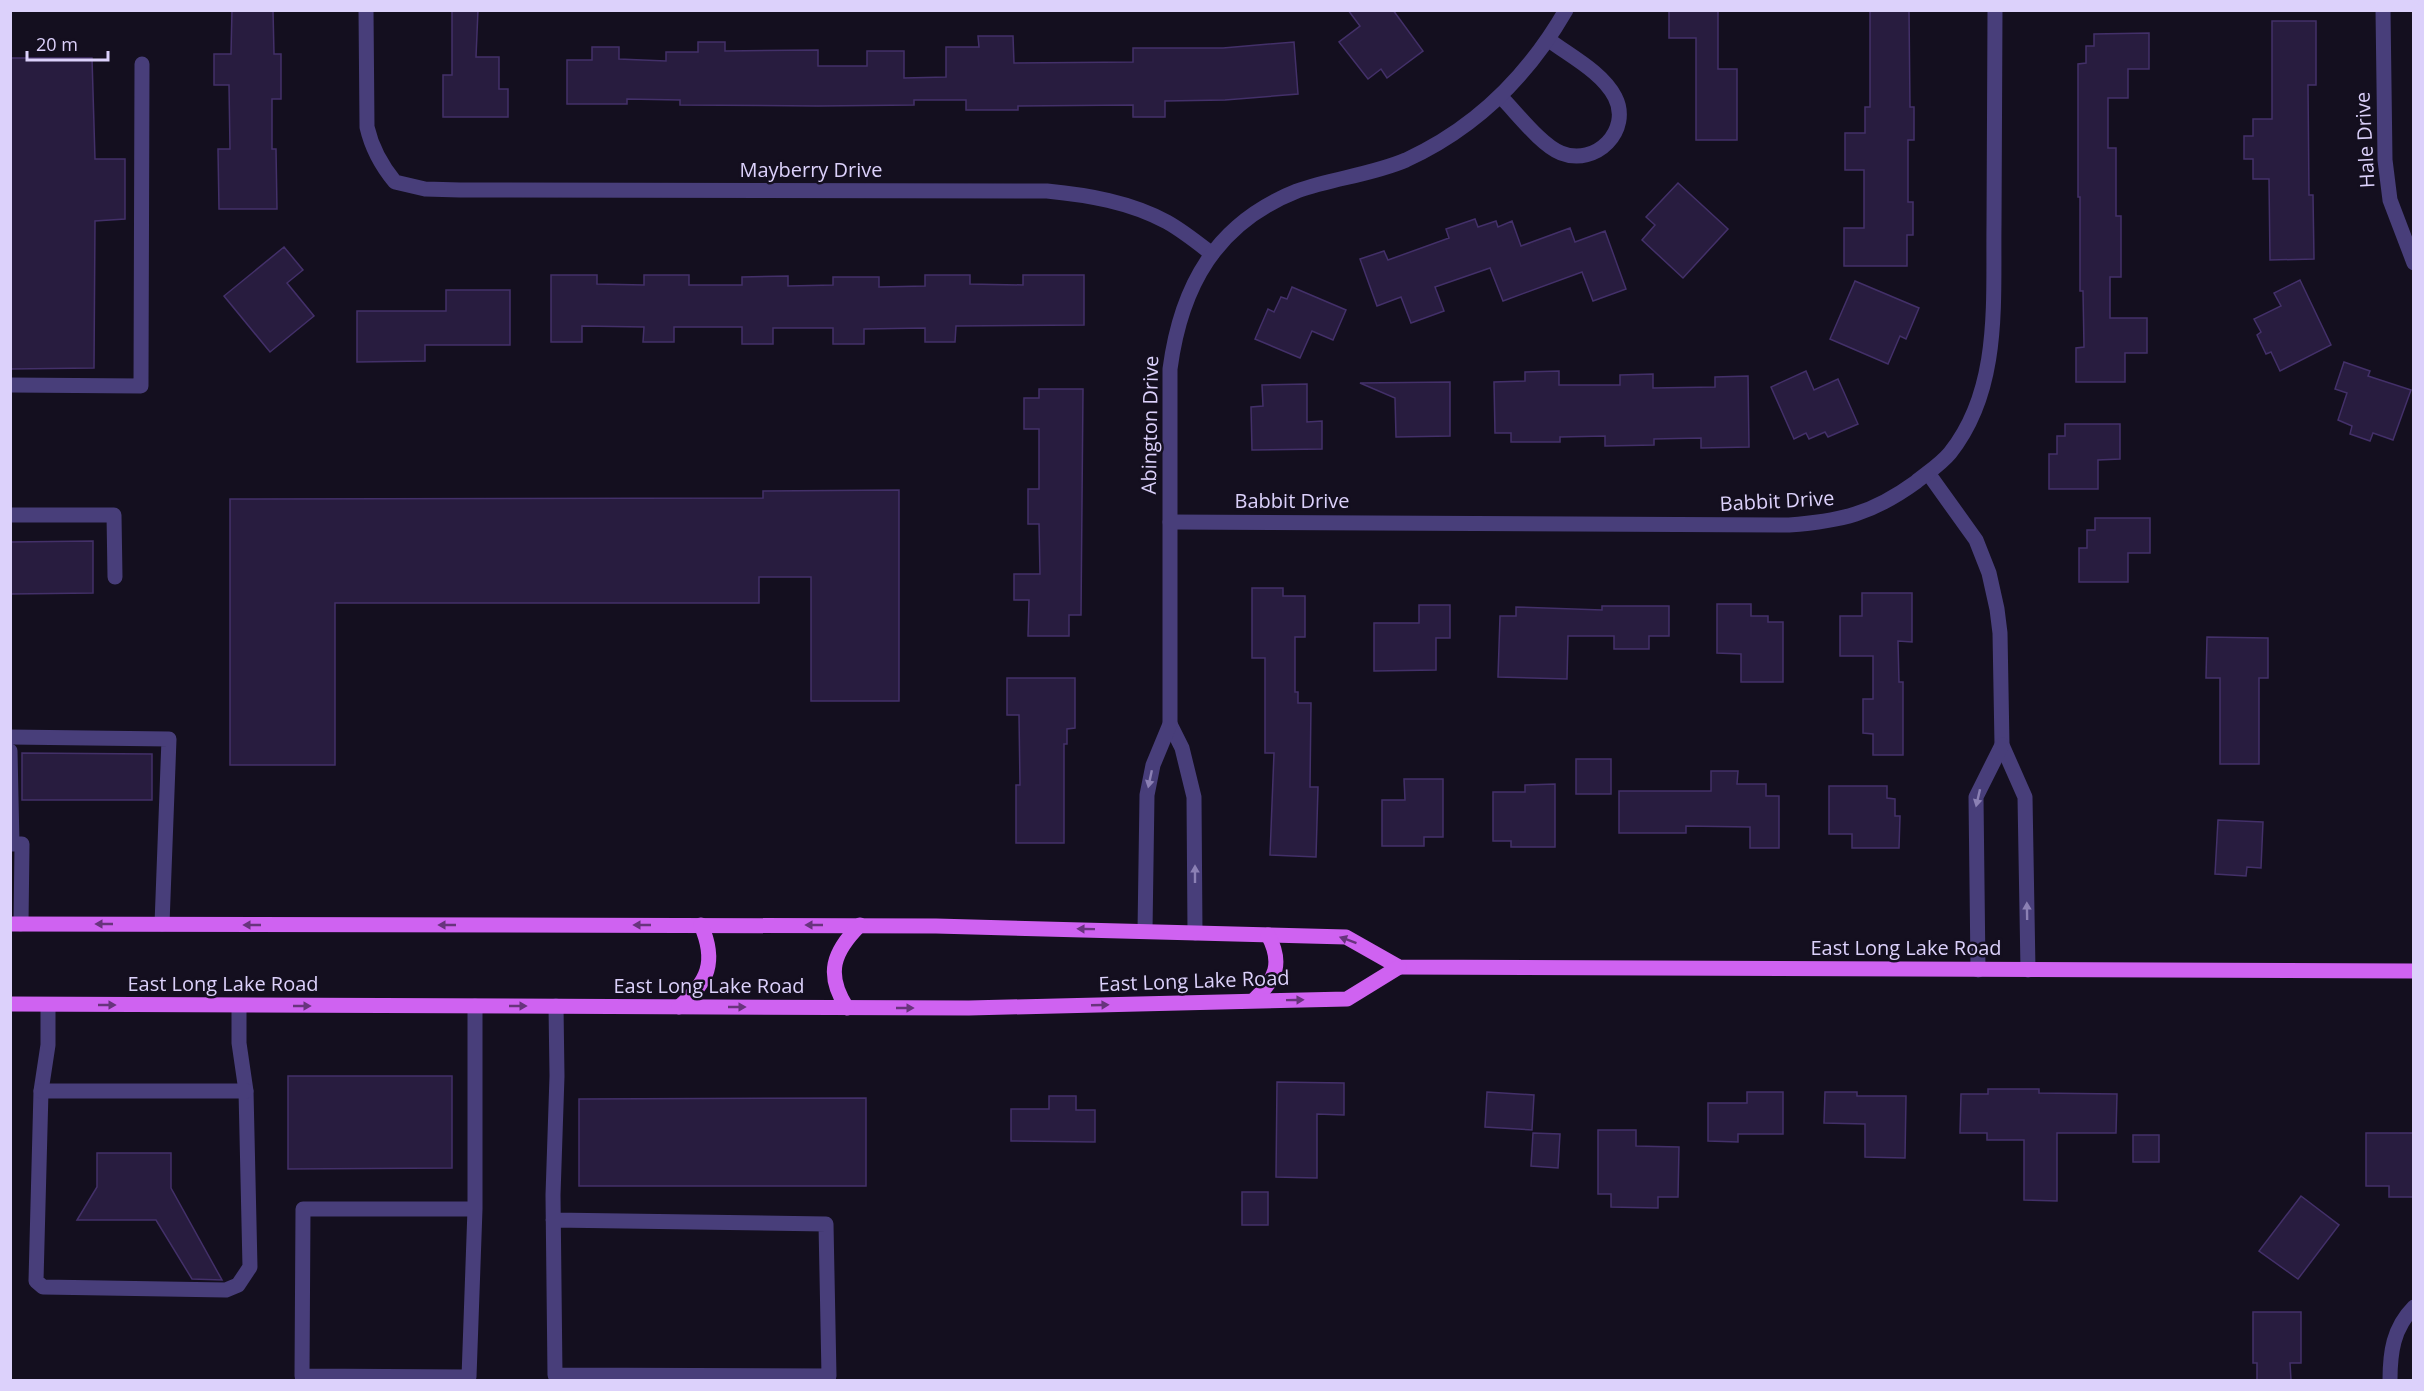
<svg xmlns="http://www.w3.org/2000/svg" width="2424" height="1391" viewBox="0 0 2424 1391" font-family="'Open Sans',sans-serif">
<rect width="100%" height="100%" fill="#140f1f"/>
<g fill="#281c3f" stroke="#433069" stroke-width="1.5">
<polygon points="232,10 273,10 274,54 281,54 281,99 272,99 272,149 276,149 277,209 219,209 218,149 230,149 229,85 214,85 214,54 231,54"/>
<polygon points="452,10 478,10 476,57 499,57 499,89 508,89 508,117 443,117 443,75 452,75"/>
<polygon points="1348,10 1393,10 1423,51 1387,78 1381,69 1368,79 1339,42 1360,26"/>
<polygon points="1669,10 1718,10 1718,69 1737,69 1737,140 1696,140 1696,38 1669,38"/>
<polygon points="1870,10 1909,10 1910,107 1914,107 1914,140 1908,140 1908,202 1913,202 1913,235 1907,235 1907,266 1844,266 1844,228 1864,228 1864,170 1845,170 1845,133 1865,133 1865,107 1870,107"/>
<polygon points="2272,21 2316,21 2316,85 2308,85 2309,195 2313,195 2314,259 2270,260 2269,179 2253,179 2253,159 2244,159 2244,136 2253,136 2253,119 2272,119"/>
<polygon points="2149,33 2149,69 2128,69 2128,98 2108,98 2108,148 2116,148 2116,216 2121,216 2121,277 2110,277 2110,318 2147,318 2147,353 2125,353 2125,382 2076,382 2076,348 2084,347 2083,291 2080,291 2080,197 2078,197 2078,64 2086,63 2086,46 2094,46 2094,34"/>
<polygon points="978,36 1013,36 1014,63 1133,62 1133,48 1223,48 1294,42 1298,94 1225,100 1165,101 1165,117 1133,117 1133,105 1018,106 1018,110 966,110 966,100 914,100 914,105 818,106 680,105 680,100 627,99 627,104 567,104 567,60 592,60 592,47 619,47 619,59 666,61 666,52 698,52 698,42 725,42 725,51 818,50 818,66 867,66 867,51 904,51 904,78 946,77 946,47 979,47"/>
<polygon points="10,58 92,58 95,159 125,159 125,219 95,221 94,368 10,369"/>
<polygon points="1678,183 1728,229 1683,278 1642,240 1655,225 1646,217"/>
<polygon points="1475,219 1478,227 1496,221 1498,227 1512,221 1521,246 1570,228 1575,242 1605,231 1626,289 1593,301 1582,272 1503,301 1490,268 1435,287 1444,311 1411,323 1401,297 1377,306 1360,259 1384,251 1388,260 1449,238 1446,229"/>
<polygon points="284,247 303,270 287,283 314,316 270,352 224,296"/>
<polygon points="551,275 597,275 597,284 644,285 644,275 689,275 689,285 742,285 742,277 788,276 788,286 833,285 833,277 879,277 879,287 925,286 925,275 970,275 970,284 1023,285 1023,275 1084,275 1084,325 956,326 955,342 925,342 925,328 864,329 864,344 833,344 833,328 773,328 773,344 742,344 742,327 674,327 674,342 643,342 644,327 582,326 582,342 551,342"/>
<polygon points="2300,280 2331,345 2280,371 2271,352 2266,354 2257,335 2261,332 2254,319 2281,306 2274,293"/>
<polygon points="1855,281 1919,308 1906,339 1900,336 1888,364 1830,339"/>
<polygon points="1292,287 1346,310 1333,340 1312,331 1300,358 1255,339 1268,309 1274,312 1281,297 1287,299"/>
<polygon points="446,290 510,290 510,345 425,345 425,361 357,362 357,311 446,311"/>
<polygon points="2344,362 2370,371 2368,376 2411,390 2393,440 2373,433 2370,441 2350,434 2352,426 2338,420 2347,393 2335,389"/>
<polygon points="1559,371 1559,385 1620,385 1620,375 1653,374 1653,388 1715,387 1715,377 1748,376 1749,447 1701,448 1701,438 1654,439 1654,445 1605,446 1605,436 1560,437 1560,442 1511,442 1511,433 1495,433 1494,382 1525,381 1525,372"/>
<polygon points="1806,371 1814,390 1838,379 1858,424 1828,437 1825,432 1809,439 1806,433 1794,439 1771,387"/>
<polygon points="1450,382 1450,436 1396,437 1395,398 1360,383"/>
<polygon points="1307,384 1307,422 1322,421 1322,449 1252,450 1251,407 1263,406 1262,385"/>
<polygon points="1039,389 1083,389 1081,615 1069,615 1069,636 1028,636 1029,600 1014,600 1014,574 1040,574 1039,524 1028,524 1028,489 1039,489 1039,429 1024,429 1024,398 1039,398"/>
<polygon points="2065,424 2120,424 2120,459 2098,460 2098,489 2049,489 2049,454 2057,454 2057,436 2065,436"/>
<polygon points="899,490 899,701 811,701 811,577 759,577 759,603 335,603 335,765 230,765 230,499 763,498 763,491"/>
<polygon points="2095,518 2150,518 2150,553 2128,553 2128,582 2079,582 2079,548 2087,548 2087,530 2095,530"/>
<polygon points="93,541 93,593 10,594 10,542"/>
<polygon points="1252,588 1283,588 1283,596 1305,596 1305,637 1295,637 1295,692 1298,692 1298,703 1311,703 1310,787 1318,787 1316,857 1270,855 1274,753 1265,753 1265,658 1252,658"/>
<polygon points="1862,593 1912,593 1912,642 1898,641 1899,682 1903,682 1903,755 1873,755 1873,734 1863,733 1863,699 1873,699 1873,656 1840,656 1840,616 1862,616"/>
<polygon points="1717,604 1751,604 1751,616 1768,616 1768,622 1783,622 1783,682 1741,682 1741,654 1717,653"/>
<polygon points="1419,605 1450,605 1450,638 1436,638 1436,670 1374,671 1374,623 1419,623"/>
<polygon points="1602,606 1669,606 1669,636 1649,636 1649,649 1614,649 1614,636 1568,636 1567,679 1498,677 1500,616 1516,616 1516,607 1602,610"/>
<polygon points="2207,637 2268,638 2268,678 2259,678 2259,764 2220,764 2220,678 2206,678"/>
<polygon points="1007,678 1075,678 1075,728 1067,729 1067,744 1064,744 1064,843 1016,843 1016,785 1020,785 1019,715 1007,715"/>
<polygon points="22,753 152,754 152,800 22,800"/>
<rect x="1576" y="759" width="35" height="35"/>
<polygon points="1711,771 1738,771 1737,784 1766,784 1766,796 1779,796 1779,848 1750,848 1750,827 1686,826 1686,833 1619,833 1619,791 1711,791"/>
<polygon points="1404,779 1443,779 1443,837 1424,837 1424,846 1382,846 1382,800 1405,800"/>
<polygon points="1555,784 1555,847 1511,847 1511,841 1493,841 1493,792 1525,792 1525,785"/>
<polygon points="1829,786 1887,786 1887,798 1895,799 1895,816 1900,816 1899,848 1852,848 1852,834 1829,834"/>
<polygon points="2218,820 2263,822 2261,868 2247,867 2246,876 2215,874"/>
<polygon points="288,1076 452,1076 452,1168 288,1169"/>
<polygon points="1277,1082 1344,1083 1344,1115 1317,1114 1317,1178 1276,1177"/>
<polygon points="1988,1089 2039,1089 2039,1093 2117,1094 2116,1133 2057,1133 2057,1201 2024,1200 2024,1140 1987,1140 1987,1133 1960,1133 1961,1094 1988,1094"/>
<polygon points="1487,1092 1534,1095 1532,1130 1485,1127"/>
<polygon points="1747,1092 1783,1092 1783,1134 1738,1134 1738,1142 1708,1141 1708,1103 1747,1103"/>
<polygon points="1825,1092 1857,1092 1857,1096 1906,1096 1905,1158 1865,1157 1865,1124 1824,1123"/>
<polygon points="1049,1096 1076,1096 1076,1110 1095,1110 1095,1142 1011,1141 1011,1109 1049,1109"/>
<polygon points="866,1098 866,1186 579,1186 579,1099"/>
<polygon points="1598,1130 1636,1130 1636,1146 1679,1147 1678,1197 1658,1197 1658,1208 1611,1207 1611,1194 1598,1194"/>
<polygon points="1533,1133 1560,1134 1558,1168 1531,1166"/>
<polygon points="2366,1133 2414,1133 2414,1197 2389,1197 2389,1186 2366,1186"/>
<rect x="2133" y="1135" width="26" height="27"/>
<polygon points="97,1153 171,1153 171,1188 222,1280 192,1279 156,1220 77,1220 97,1187"/>
<rect x="1242" y="1192" width="26" height="33"/>
<polygon points="2301,1196 2339,1225 2298,1279 2259,1251"/>
<polygon points="2253,1312 2301,1312 2301,1363 2290,1363 2291,1380 2257,1380 2257,1363 2253,1363"/>
</g>
<g fill="none" stroke-linecap="round" stroke-linejoin="round">
<g stroke="#483e7a" stroke-width="15">
<path d="M366,10l1,117c5,22 14,38 28,55l30,7 35,1 587,1c41,4 83,11 120,31 16,9 31,21 45,32"/>
<polyline points="2383,10 2385,160 2390,200 2414,263"/>
<path d="M1501,97c16,16 40,48 60,56 35,14 71,-23 54,-56 -13,-25 -45,-41 -66,-57"/>
<polyline points="10,385 141,386 142,64"/>
<polyline points="1928,473 1976,540 1989,573 1997,609 2000,633 2002,745 2025,797 2028,970"/>
<polyline points="10,515 114,515 115,577"/>
<path d="M1170,522l619,3c52,-4 83,-11 127,-43 11,-9 25,-18 34,-29 51,-64 43,-151 44,-228 0,-72 1,-143 1,-215"/>
<polyline points="1170,724 1182,748 1194,797 1195,933"/>
<polyline points="10,737 169,739 162,924"/>
<polyline points="10,751 12,844 22,844 21,924"/>
<path d="M1145,931l2,-136 6,-30 17,-41v-355c11,-83 46,-146 127,-178 36,-13 74,-16 109,-31 70,-32 122,-84 160,-150"/>
<polyline points="1978,970 1976,797 2002,745"/>
<polyline points="48,1005 48,1045 41,1091 36,1281 43,1287 226,1290 238,1285 250,1267 246,1091 239,1043 239,1006"/>
<polyline points="41,1091 246,1091"/>
<polyline points="475,1209 469,1377 302,1376 303,1209 475,1209 475,1006"/>
<polyline points="553,1220 826,1224 829,1376 555,1375 553,1195 557,1076 556,1006"/>
<path d="M2390,1380c0,-27 3,-52 24,-73"/>
</g>
<g stroke="#cf62f1" stroke-width="15">
<polyline points="10,924 936,926 1346,937 1399,967 2414,971"/>
<path d="M1254,1000c22,-21 29,-37 14,-65"/>
<polyline points="10,1004 969,1008 1347,999 1399,967"/>
<path d="M679,1007c29,-25 38,-45 22,-82"/>
<path d="M847,1008c-22,-34 -14,-56 13,-83"/>
</g>
</g>
<defs><path id="oneway-solid" d="M-6-.8H1V-3.2L6.5 0L1 3.2V.8H-6Z" transform="scale(1.5)"/></defs>
<g fill="#8b80b4">
<use href="#oneway-solid" transform="translate(1150 779) rotate(102)"/>
<use href="#oneway-solid" transform="translate(1978 798) rotate(103)"/>
<use href="#oneway-solid" transform="translate(1195 874) rotate(-90)"/>
<use href="#oneway-solid" transform="translate(2027 911) rotate(-91)"/>
</g>
<g fill="#68347d">
<use href="#oneway-solid" transform="translate(104 924) rotate(-180)"/>
<use href="#oneway-solid" transform="translate(252 925) rotate(-180)"/>
<use href="#oneway-solid" transform="translate(447 925) rotate(-180)"/>
<use href="#oneway-solid" transform="translate(642 925) rotate(-180)"/>
<use href="#oneway-solid" transform="translate(814 925) rotate(-180)"/>
<use href="#oneway-solid" transform="translate(1086 929) rotate(-179)"/>
<use href="#oneway-solid" transform="translate(1348 940) rotate(-160)"/>
<use href="#oneway-solid" transform="translate(1295 1000) rotate(-1)"/>
<use href="#oneway-solid" transform="translate(107 1005)"/>
<use href="#oneway-solid" transform="translate(1100 1005) rotate(-2)"/>
<use href="#oneway-solid" transform="translate(302 1006)"/>
<use href="#oneway-solid" transform="translate(518 1006)"/>
<use href="#oneway-solid" transform="translate(737 1007)"/>
<use href="#oneway-solid" transform="translate(905 1008)"/>
</g>
<g text-anchor="middle" stroke-width="5" stroke-linejoin="round" paint-order="stroke">
<g font-size="20" fill="#dcd1fb" stroke="#140f1f">
<text transform="translate(2365 140) rotate(-93)" y="7">Hale Drive</text>
<text x="811" y="177">Mayberry Drive</text>
<text transform="translate(1150 425) rotate(-89)" y="7">Abington Drive</text>
<text x="1292" y="508">Babbit Drive</text>
<text transform="translate(1777 501) rotate(-3)" y="7">Babbit Drive</text>
<text x="1906" y="955">East Long Lake Road</text>
<text transform="translate(1194 981) rotate(-2)" y="7">East Long Lake Road</text>
<text x="223" y="991">East Long Lake Road</text>
<text x="709" y="993">East Long Lake Road</text>
</g>
</g>
<rect width="2424" height="1391" fill="none" stroke="#dcd1fb" stroke-width="24"/>
<path d="M27 51v9h81v-9" fill="none" stroke="#dcd1fb" stroke-width="3"/>
<text x="36" y="51" font-size="18" fill="#dcd1fb" stroke="#140f1f" stroke-width="4.5" paint-order="stroke">20 m</text>
</svg>
